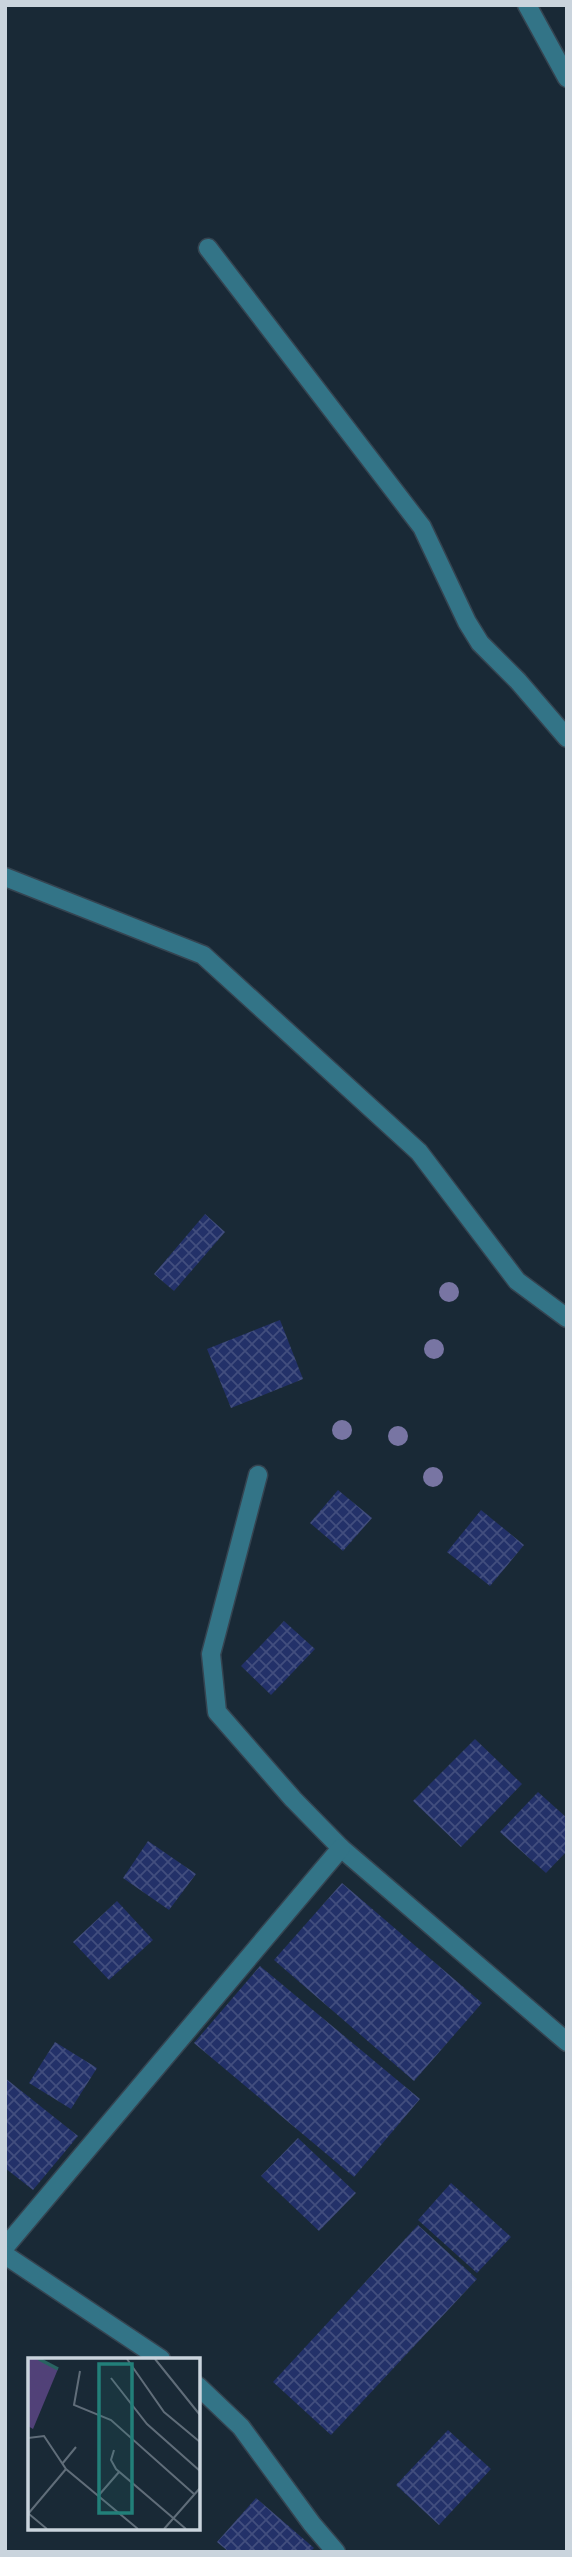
<svg xmlns="http://www.w3.org/2000/svg" width="572" height="2557" viewBox="0 0 572 2557" font-family="Spectral,serif">
<defs>
<pattern id="building-cross-hatch" width="8" height="8" patternUnits="userSpaceOnUse" patternTransform="scale(1.75)"><rect width="8" height="8" fill="#233169"/><path d="M0 0l8 8M0 8l8-8" fill="none" stroke="#424e7e"/></pattern>
</defs>
<rect width="100%" height="100%" fill="#192936"/>
<g fill="url(#building-cross-hatch)">
<polygon points="205,1214 225,1232 174,1291 154,1274"/>
<polygon points="280,1320 303,1379 231,1408 207,1349"/>
<polygon points="338,1490 372,1518 343,1551 310,1523"/>
<polygon points="481,1510 524,1545 490,1586 447,1552"/>
<polygon points="284,1621 315,1649 271,1695 241,1666"/>
<polygon points="475,1739 522,1784 461,1847 413,1801"/>
<polygon points="538,1792 567,1818 567,1851 546,1873 500,1832"/>
<polygon points="148,1841 196,1874 169,1910 123,1878"/>
<polygon points="342,1883 482,2003 414,2081 274,1960"/>
<polygon points="117,1901 153,1940 109,1980 73,1942"/>
<polygon points="260,1966 420,2099 354,2177 194,2043"/>
<polygon points="55,2042 97,2068 71,2109 29,2083"/>
<polygon points="5,2078 78,2136 33,2190 5,2168"/>
<polygon points="298,2138 356,2193 319,2231 261,2176"/>
<polygon points="451,2183 511,2237 477,2273 418,2220"/>
<polygon points="418,2225 477,2279 331,2435 273,2382"/>
<polygon points="448,2430 491,2469 439,2525 396,2485"/>
<polygon points="256,2498 314,2548 310,2552 229,2552 217,2542"/>
</g>
<g fill="none" stroke-linecap="round" stroke-linejoin="round">
<g stroke="#354451" stroke-width="21">
<g id="minor">
<polyline points="527,5 567,78"/>
<polyline points="208,248 422,527 467,622 480,643 518,681 567,738"/>
<polyline points="5,877 203,955 419,1152 517,1281 567,1318"/>
<polyline points="258,1475 211,1654 217,1712 293,1799 341,1848 567,2042"/>
<polyline points="5,2247 341,1848"/>
<polyline points="5,2255 161,2359"/>
<polyline points="198,2386 241,2427 312,2524 336,2552"/>
</g>
</g>
<use href="#minor" stroke="#337487" stroke-width="18"/>
</g>
<g fill="#7875a3">
<circle cx="449" cy="1292" r="10"/>
<circle cx="434" cy="1349" r="10"/>
<circle cx="342" cy="1430" r="10"/>
<circle cx="398" cy="1436" r="10"/>
<circle cx="433" cy="1477" r="10"/>
</g>
<g transform="translate(28 2358)">
<rect width="172" height="172" fill="#192936"/>
<path d="M0,1h11l19,10 -25,60 -5,-3z" fill="#514178"/>
<path fill="none" stroke="#296362" stroke-width="3.5" d="M11,1l19,10"/>
<path fill="none" stroke="#606d79" stroke-width="2" d="M99,1l37,53 36,30M127,1l45,56M52,13l-6,34 37,15 83,74M83,20l36,46 53,47M0,80l16,-2 22,33 72,60M86,92l-3,10 5,9 70,60M34,106l14,-17M71,137l20,-23M0,156l38,-45M1,156l18,15M136,171l36,-41"/>
<path fill="#227f79" fill-opacity="0.15" stroke="#227f79" stroke-width="3.5" d="M71,6h33v149h-33z"/>
<rect width="172" height="172" fill="none" stroke="#cad4dd" stroke-width="3.5"/>
</g>
<rect width="572" height="2557" fill="none" stroke="#cad4dd" stroke-width="14"/>
</svg>
